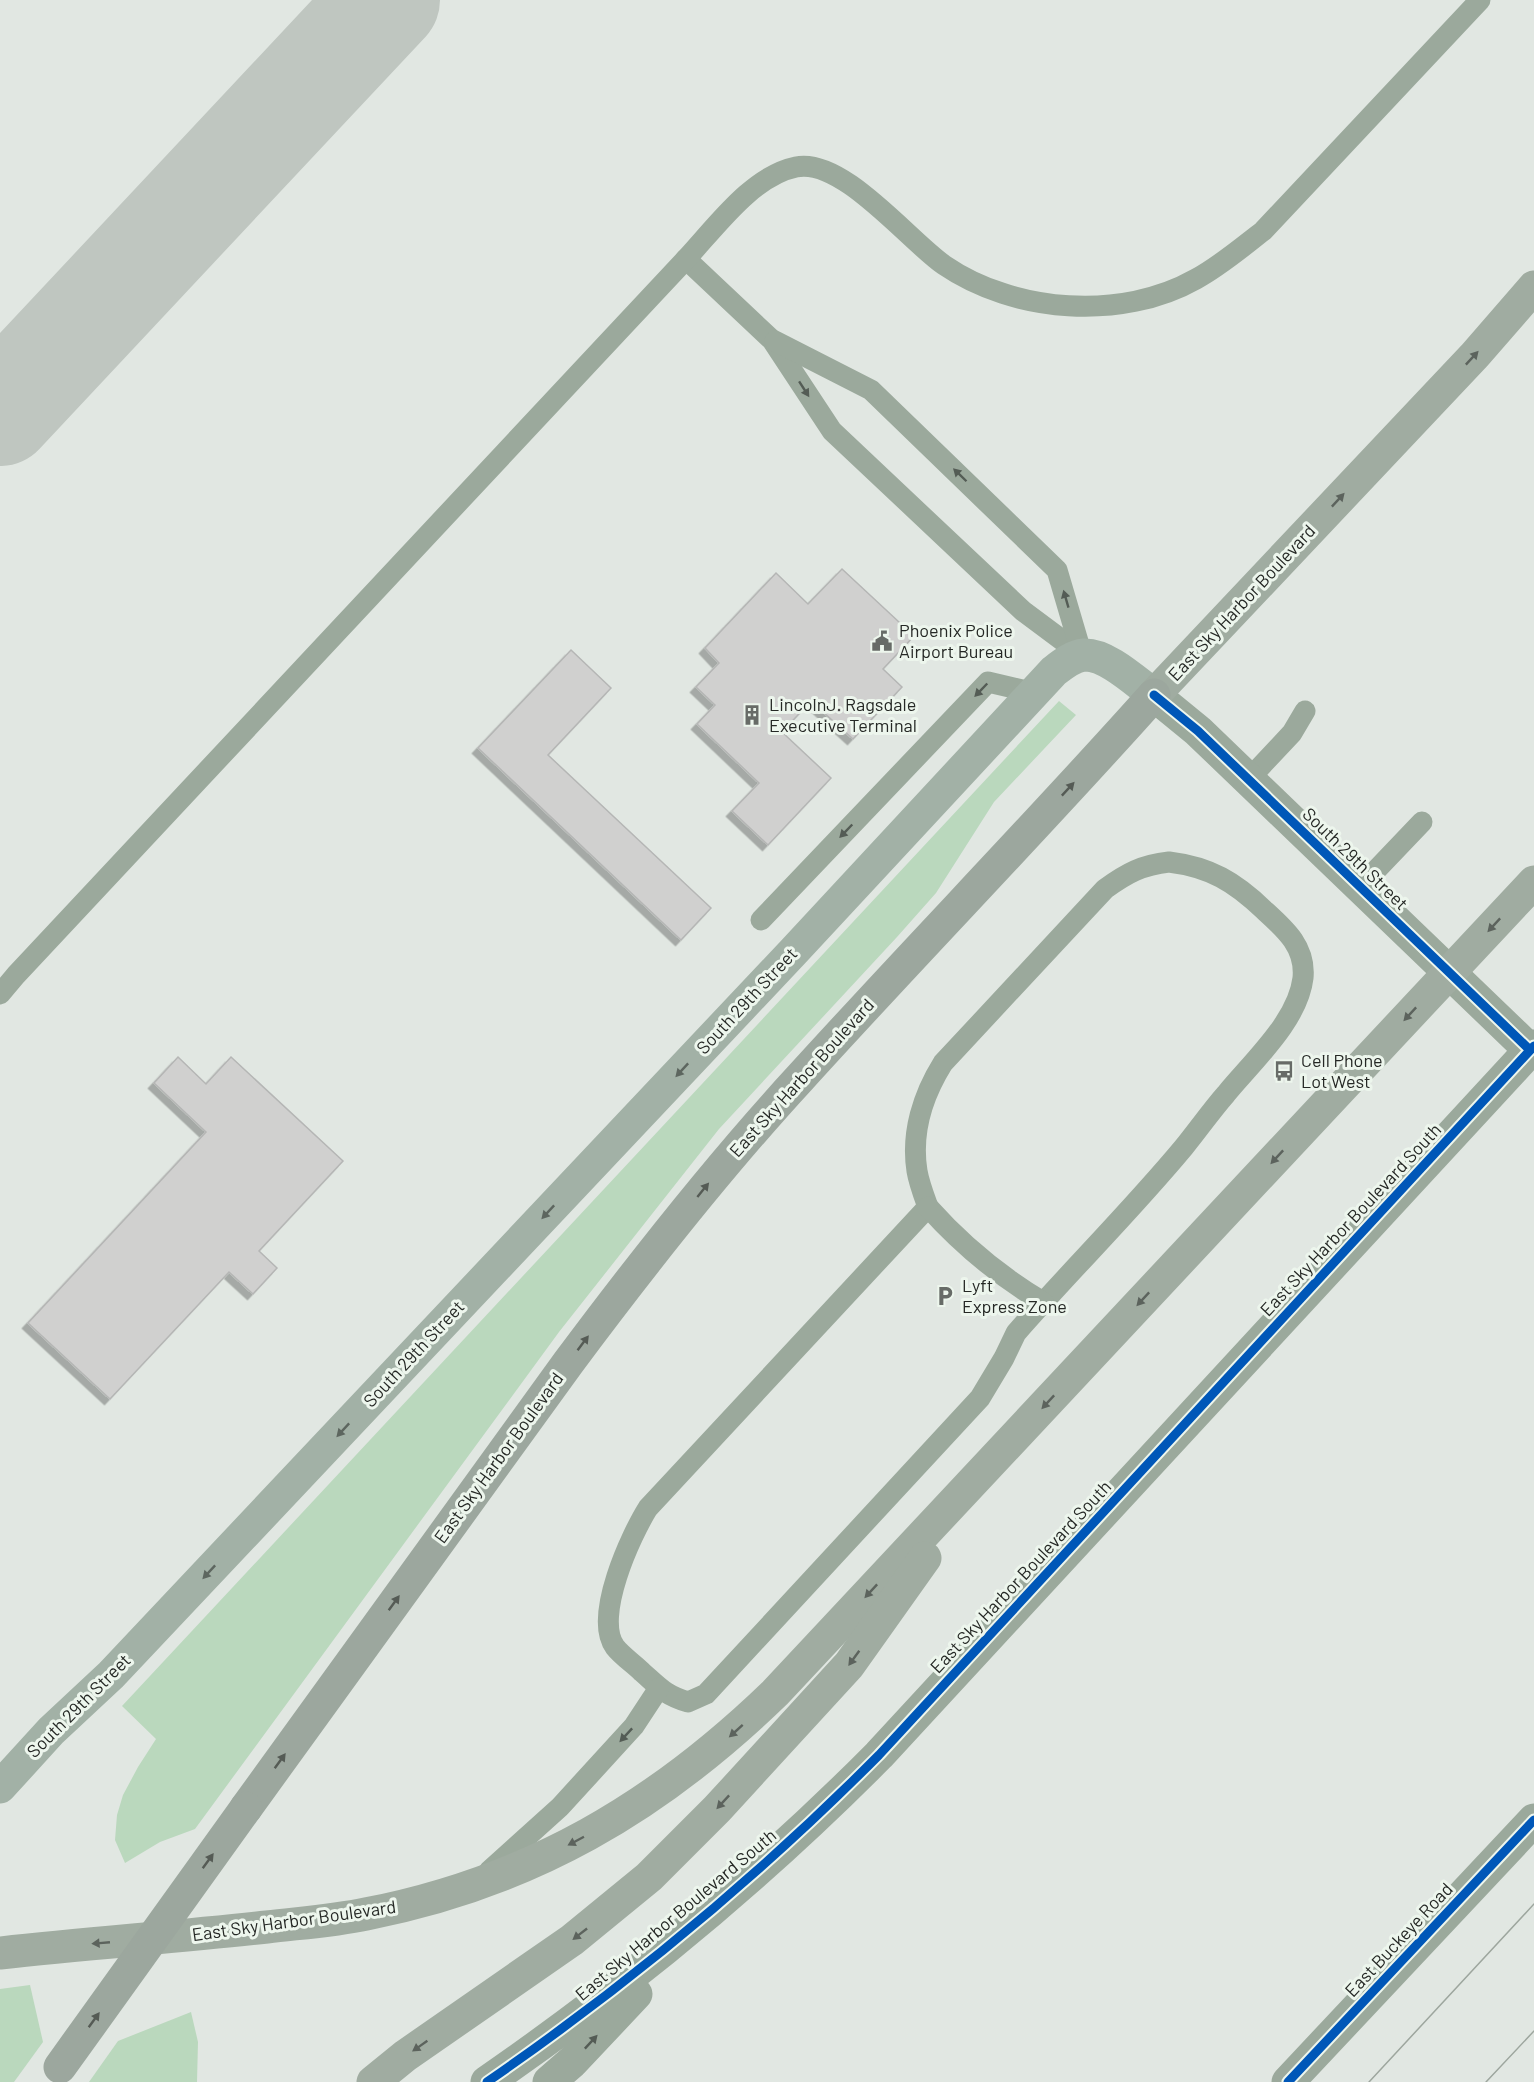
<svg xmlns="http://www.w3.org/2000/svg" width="1534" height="2082" viewBox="0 0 1534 2082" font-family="Barlow,sans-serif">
<defs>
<filter id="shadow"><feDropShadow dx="-5.5" dy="5.5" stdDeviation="0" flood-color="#0004"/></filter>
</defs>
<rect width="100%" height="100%" fill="#e1e7e2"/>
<g fill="#bad8bd">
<polygon points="1059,701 1076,715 994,802 936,893 897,937 719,1129 559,1332 195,1829 160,1842 125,1863 115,1840 117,1815 123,1795 138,1767 156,1739 122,1706"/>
<polygon points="30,1985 43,2042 14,2082 0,2082 0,1989"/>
<polygon points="191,2012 198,2042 197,2082 89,2082 118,2041"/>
</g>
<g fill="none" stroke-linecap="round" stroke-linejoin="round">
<polyline stroke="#bfc6c0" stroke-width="108" points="0,412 386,0"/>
</g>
<g fill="#d0d0cf" stroke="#b5b6b5" stroke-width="1.5" filter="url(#shadow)">
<polygon points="842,569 914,636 883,669 902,687 853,739 811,701 782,732 831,778 768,845 732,811 759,783 697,724 715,705 696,687 719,663 705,648 776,573 808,604"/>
<polygon points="571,650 611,688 548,755 711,908 681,940 478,748"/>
<polygon points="178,1057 206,1084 231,1057 343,1161 259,1251 277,1268 253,1294 229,1272 110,1399 28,1323 206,1132 154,1083"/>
</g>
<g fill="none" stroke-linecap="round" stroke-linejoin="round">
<g stroke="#9ba99c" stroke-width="21">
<polyline points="686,259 772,340 832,431 1023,611 1082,655"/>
<polyline points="775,341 871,390 1057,570 1082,655"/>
<polyline points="1248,780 1292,733 1305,711"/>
<path d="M1169,862c41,5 66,20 95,48 21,19 42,37 39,68 -5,43 -51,84 -77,116 -15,17 -28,36 -42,53 -54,65 -113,123 -168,186l-12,25 -24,40 -274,296 -18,8c-23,-7 -28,-14 -46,-30 -8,-8 -20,-16 -27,-25 -22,-30 16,-112 33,-139l280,-301c-4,-11 -9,-24 -11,-36 -6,-38 6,-76 26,-108l162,-174c22,-16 37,-24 64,-27z"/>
<polyline points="1360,887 1422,822"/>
<polyline points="761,920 988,682 1035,693"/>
<path d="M0,994l16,-19 670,-716c30,-32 66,-83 110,-92 46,-10 112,73 148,98 70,48 178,56 252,14 24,-13 45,-31 67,-48l217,-231"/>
<path d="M928,1207c33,37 73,70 115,95"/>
<polyline points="489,1871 560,1807 634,1726 659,1688"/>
</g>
<polyline stroke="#9ba99c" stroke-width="33" points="1154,695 1198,731 1530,1050"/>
<g stroke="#9ba99c" stroke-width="33">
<path d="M487,2082c142,-98 271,-205 392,-327l655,-709"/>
<polyline points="549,2082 572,2062 636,1994"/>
<polyline points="1288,2082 1534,1820"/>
</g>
<path stroke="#a2b1a6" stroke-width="33" d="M0,1787l51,-56 60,-56 683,-724 260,-280c9,-7 19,-15 30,-16 23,-1 52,27 70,40"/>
<g stroke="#a0aca1" stroke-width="33">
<polyline points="1154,695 1475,355 1534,287"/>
<path d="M0,1953c89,-10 178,-16 267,-26 33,-4 66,-6 99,-13 164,-32 290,-106 409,-221l759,-811"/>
<polyline points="373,2082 405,2056 572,1940 649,1877 717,1809 849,1665 925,1558"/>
</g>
<path stroke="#9ca79e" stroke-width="33" d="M246,1808l322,-445c73,-98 149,-195 232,-285 117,-129 238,-253 354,-383"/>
<g stroke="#9da69e" stroke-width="1.5">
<polyline points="1369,2082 1534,1904"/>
<polyline points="1486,2082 1534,2031"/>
</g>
<polyline stroke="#9ca79e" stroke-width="33" points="60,2067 246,1808"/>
<g stroke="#edf6ed" stroke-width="13">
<g id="cycleway">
<polyline points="1154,695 1198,731 1530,1050"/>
<path d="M487,2082c142,-98 271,-205 392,-327l655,-709"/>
<polyline points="1288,2082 1534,1820"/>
</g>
</g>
<use href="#cycleway" stroke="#0057b8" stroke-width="9"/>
</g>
<defs><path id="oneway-solid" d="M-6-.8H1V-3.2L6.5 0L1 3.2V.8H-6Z" transform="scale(1.5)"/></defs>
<g fill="#5c635d">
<use href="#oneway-solid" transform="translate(1472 358) rotate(-47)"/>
<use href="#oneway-solid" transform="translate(1338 500) rotate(-47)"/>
<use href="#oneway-solid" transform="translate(1494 925) rotate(133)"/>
<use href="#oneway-solid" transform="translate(1410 1014) rotate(133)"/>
<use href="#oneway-solid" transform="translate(1277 1157) rotate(133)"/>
<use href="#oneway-solid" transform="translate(1143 1299) rotate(133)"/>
<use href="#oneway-solid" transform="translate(1048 1402) rotate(133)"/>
<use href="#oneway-solid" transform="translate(871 1591) rotate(133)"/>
<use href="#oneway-solid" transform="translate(854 1658) rotate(126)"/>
<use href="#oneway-solid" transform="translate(736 1731) rotate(138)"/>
<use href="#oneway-solid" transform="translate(723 1802) rotate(133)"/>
<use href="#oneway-solid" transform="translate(576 1841) rotate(152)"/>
<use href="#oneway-solid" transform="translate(580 1934) rotate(142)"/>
<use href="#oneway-solid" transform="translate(101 1943) rotate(175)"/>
<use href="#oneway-solid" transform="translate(420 2046) rotate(145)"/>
</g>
<g fill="#545c55">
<use href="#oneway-solid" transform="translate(804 389) rotate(57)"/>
<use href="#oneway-solid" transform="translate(960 475) rotate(-136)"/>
<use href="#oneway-solid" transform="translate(1066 599) rotate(-106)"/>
<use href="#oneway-solid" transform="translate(981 690) rotate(134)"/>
<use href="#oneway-solid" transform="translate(846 831) rotate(134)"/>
<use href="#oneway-solid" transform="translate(626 1735) rotate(133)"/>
<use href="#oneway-solid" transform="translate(591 2042) rotate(-47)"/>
</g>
<g fill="#555b55">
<use href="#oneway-solid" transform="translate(1068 789) rotate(-47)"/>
<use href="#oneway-solid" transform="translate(703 1190) rotate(-51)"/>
<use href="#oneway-solid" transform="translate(583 1343) rotate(-53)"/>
<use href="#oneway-solid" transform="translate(394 1603) rotate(-54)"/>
<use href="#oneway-solid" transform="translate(280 1761) rotate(-54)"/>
<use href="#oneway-solid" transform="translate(208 1861) rotate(-54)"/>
<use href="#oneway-solid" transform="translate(94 2020) rotate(-54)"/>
</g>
<g fill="#5d665f">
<use href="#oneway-solid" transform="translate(682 1070) rotate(133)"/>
<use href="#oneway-solid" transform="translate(548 1212) rotate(133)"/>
<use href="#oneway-solid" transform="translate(343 1430) rotate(133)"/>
<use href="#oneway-solid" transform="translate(209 1572) rotate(133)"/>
</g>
<defs>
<g id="civic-bare" transform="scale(1.62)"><path d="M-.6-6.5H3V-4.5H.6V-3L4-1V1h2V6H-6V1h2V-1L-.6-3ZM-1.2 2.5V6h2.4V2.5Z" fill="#676b67" stroke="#edf6ed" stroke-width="2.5" paint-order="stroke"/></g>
<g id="building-bare" transform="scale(1.62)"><path d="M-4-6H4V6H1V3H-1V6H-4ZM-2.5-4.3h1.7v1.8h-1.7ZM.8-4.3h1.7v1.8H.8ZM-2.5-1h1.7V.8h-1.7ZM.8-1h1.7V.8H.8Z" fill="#676b67" stroke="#edf6ed" stroke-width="2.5" paint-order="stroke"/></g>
<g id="bus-bare" transform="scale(1.62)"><path d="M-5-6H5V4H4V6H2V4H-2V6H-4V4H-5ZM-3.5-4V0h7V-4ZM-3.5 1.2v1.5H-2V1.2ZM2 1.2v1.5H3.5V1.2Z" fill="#676b67" stroke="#edf6ed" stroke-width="2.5" paint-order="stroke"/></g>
<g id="parking-bare" transform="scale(1.62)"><path d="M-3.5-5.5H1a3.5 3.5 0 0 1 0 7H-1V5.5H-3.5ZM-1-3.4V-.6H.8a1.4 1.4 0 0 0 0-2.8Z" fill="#676b67" stroke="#edf6ed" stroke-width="2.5" paint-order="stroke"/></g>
</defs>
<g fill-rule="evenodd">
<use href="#civic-bare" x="882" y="641"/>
<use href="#building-bare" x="752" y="715"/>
<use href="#bus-bare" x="1284" y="1071"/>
<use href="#parking-bare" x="945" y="1296"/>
</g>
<g text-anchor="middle" stroke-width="6" stroke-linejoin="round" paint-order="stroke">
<g font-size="18" fill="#252825" stroke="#edf6ed">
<text transform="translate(1242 603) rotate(-47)" y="6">East Sky Harbor Boulevard</text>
<text transform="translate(1355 859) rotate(44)" y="6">South 29th Street</text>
<text transform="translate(747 1001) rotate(-47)" y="6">South 29th Street</text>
<text transform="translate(802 1078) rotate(-48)" y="6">East Sky Harbor Boulevard</text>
<text transform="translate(1351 1220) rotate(-47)" y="6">East Sky Harbor Boulevard South</text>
<text transform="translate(414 1354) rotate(-47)" y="6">South 29th Street</text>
<text transform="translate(499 1458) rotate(-54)" y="6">East Sky Harbor Boulevard</text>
<text transform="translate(1021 1577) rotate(-47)" y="6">East Sky Harbor Boulevard South</text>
<text transform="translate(79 1706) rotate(-45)" y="6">South 29th Street</text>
<text transform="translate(676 1915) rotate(-40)" y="6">East Sky Harbor Boulevard South</text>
<text transform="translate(294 1921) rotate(-8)" y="6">East Sky Harbor Boulevard</text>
<text transform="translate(1399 1940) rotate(-47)" y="6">East Buckeye Road</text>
</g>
<g font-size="18" fill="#252825" stroke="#edf6ed" text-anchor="start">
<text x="899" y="637">Phoenix Police<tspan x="899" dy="21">Airport Bureau</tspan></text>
<text x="769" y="711">LincolnJ. Ragsdale<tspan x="769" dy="21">Executive Terminal</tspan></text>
<text x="1301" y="1067">Cell Phone<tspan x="1301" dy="21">Lot West</tspan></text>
<text x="962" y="1292">Lyft<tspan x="962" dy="21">Express Zone</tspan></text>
</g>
</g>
</svg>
